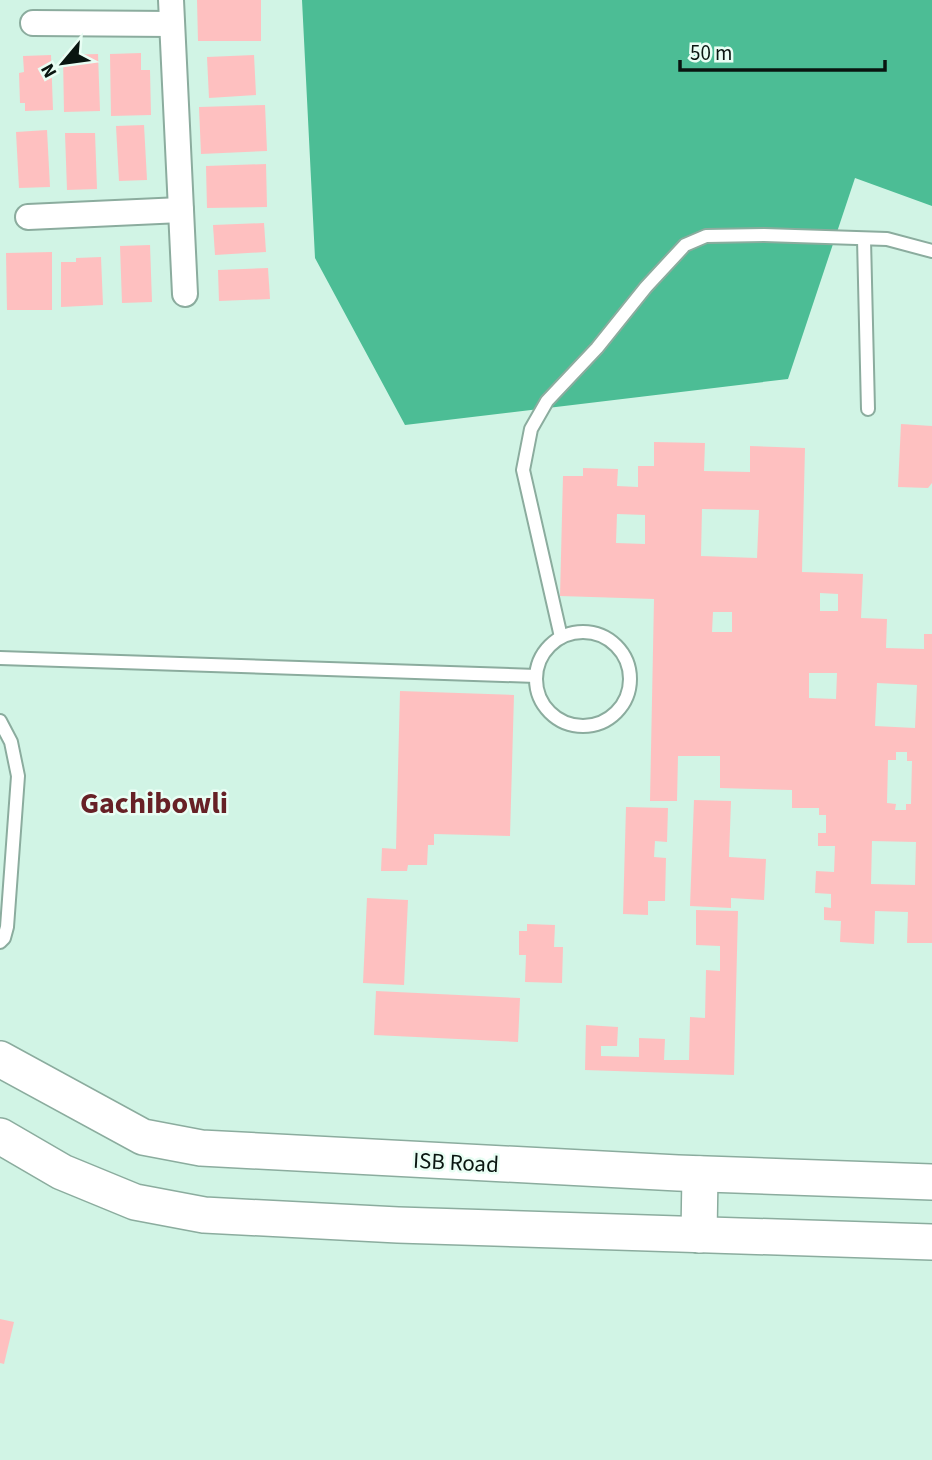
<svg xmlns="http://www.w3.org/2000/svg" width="932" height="1460" viewBox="0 0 932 1460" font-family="'Source Sans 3',sans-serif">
<rect width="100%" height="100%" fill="#d1f4e5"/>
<polygon fill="#4cbd95" points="302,0 932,0 932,206 855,178 788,379 405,425 315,258"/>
<g fill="#fec0c0" fill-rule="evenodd">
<polygon points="197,0 261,0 261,41 198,41"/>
<polygon points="141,53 141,70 150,70 151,115 111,116 110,54"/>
<polygon points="98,54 100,111 64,112 63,55"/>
<polygon points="51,55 53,110 25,111 25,103 20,103 19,73 24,72 23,56"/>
<polygon points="254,55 256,95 209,98 207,57"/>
<polygon points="265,105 267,151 201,154 199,107"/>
<polygon points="144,125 147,180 119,181 116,126"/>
<polygon points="47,130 50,187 19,188 16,132"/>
<polygon points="65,133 95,133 97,189 67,190"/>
<polygon points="266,164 267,207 207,208 206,166"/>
<polygon points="264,223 266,252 215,255 213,225"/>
<polygon points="150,245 152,302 122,303 120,246"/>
<polygon points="52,252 52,310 7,310 6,253"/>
<polygon points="101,257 103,305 61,307 61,262 76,262 76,258"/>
<polygon points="268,268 270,299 219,301 218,270"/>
<polygon points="901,424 932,426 932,483 928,488 898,487"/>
<path d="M654,442l51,1 -1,28 46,1v-26l55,2 -3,124 61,2 -2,44 26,1 -1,29 38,1v-15h8v309h-25l1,-31 -33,-1 -1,33 -34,-2 1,-21 -17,-1v-13l7,1v-14l-16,-1 1,-22 18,1 1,-26h-17v-13h8v-18h-7v-7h-27v-18l-72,-2v-32h-42l-1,45h-27l4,-202 -94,-3 3,-120h20v-8l35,1 -1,17 21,1v-21h16zM702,509l57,1 -2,48 -56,-2zM617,514l28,1v29l-29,-1zM820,593l18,1v17h-18zM713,612h19v20h-20zM809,673h28l-1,26 -27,-1zM877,683l40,2 -2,43 -40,-2zM896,752h11v9h5l-1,43h-5v6h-11l1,-6 -9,-1 1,-43h8zM872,841l44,1 -1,43 -44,-1z"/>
<polygon points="400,691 514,695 510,836 434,834 434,845 428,845 427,865 408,865 407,871 381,871 382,848 396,849"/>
<polygon points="694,800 731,801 729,857 766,859 764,900 731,898 731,908 690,906"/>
<polygon points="626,807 668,808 667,842 655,841 654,857 666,858 665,901 648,901 648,915 623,914"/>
<polygon points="367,898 408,900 404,985 363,983"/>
<polygon points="696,910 738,911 734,1075 585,1070 586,1025 618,1027 617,1046 601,1046 601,1056 639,1057 639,1038 665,1039 664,1060 689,1060 690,1017 705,1018 706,970 720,971 720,946 696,945"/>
<polygon points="527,924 555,925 554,947 563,947 562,983 525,982 526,955 519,955 519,931 527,931"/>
<polygon points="376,991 520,998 518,1042 374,1035"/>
<polygon points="0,1319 14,1322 4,1364 0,1363"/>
</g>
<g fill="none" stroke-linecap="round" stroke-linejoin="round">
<g stroke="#8bac9e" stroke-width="16">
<g id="service">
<polyline points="864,239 868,409"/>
<circle cx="583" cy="679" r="47"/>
<polyline points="561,637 523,470 531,429 547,401 597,348 646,287 685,245 706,236 764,235 887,239 932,251"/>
<polyline points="0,658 536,676"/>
<polyline points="0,721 11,742 18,776 7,927 4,938 0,942"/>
</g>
</g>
<g stroke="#8bac9e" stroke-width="28">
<g id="minor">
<polyline points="171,0 185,294"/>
<polyline points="33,23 172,24"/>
<polyline points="28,217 181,210"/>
</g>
</g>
<g stroke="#8bac9e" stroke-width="38">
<g id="secondary">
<polyline points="0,1059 143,1137 201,1148 678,1173 932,1182"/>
<polyline points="0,1136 62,1172 135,1202 204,1215 398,1225 932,1242"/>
<polyline points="699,1235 700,1174"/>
</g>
</g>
<use href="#service" stroke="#fff" stroke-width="12"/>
<use href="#minor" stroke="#fff" stroke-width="24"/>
<use href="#secondary" stroke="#fff" stroke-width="35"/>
</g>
<g text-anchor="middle" stroke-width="5" stroke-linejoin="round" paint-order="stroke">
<g font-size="23" fill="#091510" stroke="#e9fef4">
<text transform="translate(456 1162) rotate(3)" y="8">ISB Road</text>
</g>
<g font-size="30" font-weight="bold" fill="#672126" stroke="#e9fef4">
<text x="154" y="813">Gachibowli</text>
</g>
</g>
<g transform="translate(63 63) rotate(241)" stroke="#e9fef4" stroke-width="5" paint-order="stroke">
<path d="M0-5L12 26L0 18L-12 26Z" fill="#091510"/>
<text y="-10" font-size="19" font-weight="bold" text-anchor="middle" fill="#091510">N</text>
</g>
<path d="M680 60v10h205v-10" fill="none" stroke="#091510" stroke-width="3.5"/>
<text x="690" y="60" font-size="21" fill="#091510" stroke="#e9fef4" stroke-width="5" paint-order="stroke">50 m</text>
</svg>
